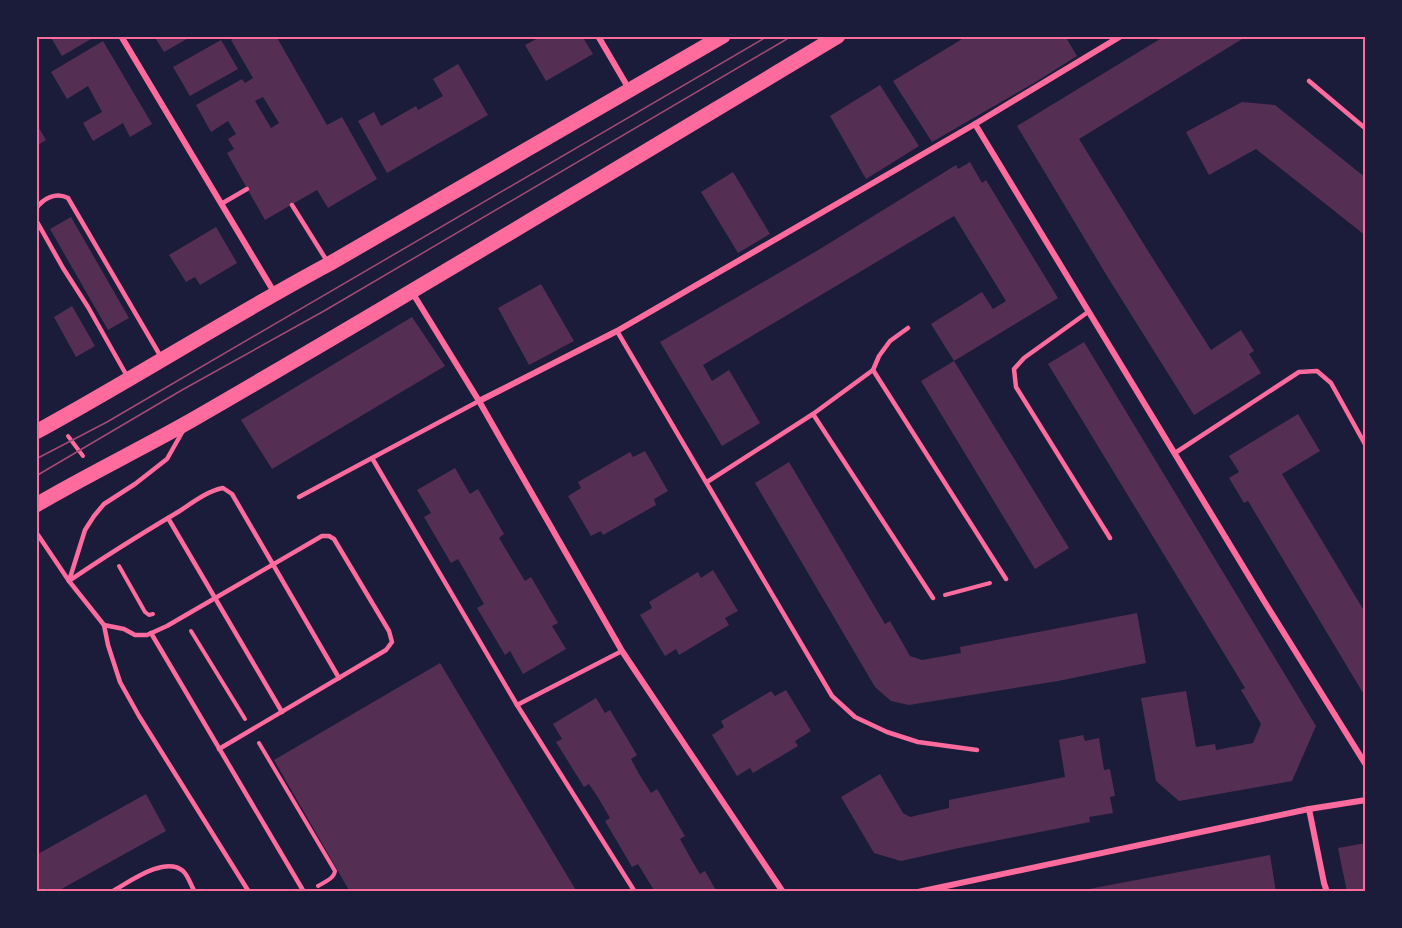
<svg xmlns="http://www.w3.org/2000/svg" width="1402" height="928" viewBox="0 0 1402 928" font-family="'Public Sans',sans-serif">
<rect width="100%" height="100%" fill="#1b1b3a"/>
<g fill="#542f53" fill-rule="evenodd">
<polygon points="50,36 96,36 62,56"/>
<polygon points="154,36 192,36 164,52"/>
<path d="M238,36h38l51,89 15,-8 35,62 -49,29 -11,-18 -52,30 -38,-67 7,-4 -6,-10 8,-5 -8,-13 -17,11 -15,-27 46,-26 3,4 8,-5 -22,-38zM263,97l16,26 -8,5 -16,-27z"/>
<polygon points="542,36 582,36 593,54 546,81 525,45"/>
<polygon points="967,36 1065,36 1077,56 1034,83 932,142 893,81"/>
<polygon points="1165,36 1247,36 1079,139 1148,251 1211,350 1241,330 1254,351 1249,354 1261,373 1194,415 1107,276 1017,126"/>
<polygon points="221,40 238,69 190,96 173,67"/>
<polygon points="103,41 152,124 130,137 123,123 93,141 83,123 102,112 88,86 67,99 51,72"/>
<polygon points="458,64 488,115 387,173 358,121 374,112 381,126 416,106 418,110 443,96 433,79"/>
<polygon points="880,85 919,146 866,179 830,116"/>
<polygon points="1242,102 1275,105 1366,178 1366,236 1256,149 1209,175 1186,132"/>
<polygon points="36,123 46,140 36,146"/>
<polygon points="970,162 982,183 986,180 1058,298 954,361 931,324 982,292 993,309 1006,301 954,216 703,365 712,381 729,370 760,423 722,446 660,342 820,249 956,165 958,169"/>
<polygon points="733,172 770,234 738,253 701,192"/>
<polygon points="71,217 129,318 108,330 50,229"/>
<polygon points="216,227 237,263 200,285 195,277 186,282 169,255"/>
<polygon points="541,284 574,341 529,365 498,308"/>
<polygon points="72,306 95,346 76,357 54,317"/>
<polygon points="412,317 445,366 272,469 241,420"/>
<polygon points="1084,342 1316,726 1292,781 1179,801 1156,781 1141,698 1186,691 1196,747 1215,744 1216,750 1253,743 1261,724 1241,690 1245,688 1048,364"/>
<polygon points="954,361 1069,548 1035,569 921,381"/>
<polygon points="1298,414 1320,451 1282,474 1366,614 1366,698 1248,501 1244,503 1229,478 1239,472 1229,456"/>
<polygon points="645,451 668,491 654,499 656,505 603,535 601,531 591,536 568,496 581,488 578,482 630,452 633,457"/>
<polygon points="789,462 885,624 890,621 910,656 922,660 961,653 960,647 1137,613 1146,663 1058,681 909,705 891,701 875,687 755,483"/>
<polygon points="455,468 470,494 478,489 504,534 499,538 525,581 531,577 558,623 552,626 566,649 523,674 510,651 505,655 477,608 484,604 458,559 451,563 424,517 431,513 417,490"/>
<polygon points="713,570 738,611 725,618 729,625 679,655 676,649 665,656 640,615 652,608 649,602 698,572 701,578"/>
<polygon points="440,663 577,892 350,892 274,760"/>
<polygon points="786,690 811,731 795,741 798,746 753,773 750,768 737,776 712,735 724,727 721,721 771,691 775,696"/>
<polygon points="596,698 605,713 610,710 637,755 631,759 639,774 651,793 657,789 685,836 680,839 691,859 700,874 705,871 717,892 655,892 638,864 632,867 605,821 610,818 599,799 589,784 584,787 556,742 562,739 553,724"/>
<polygon points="1083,735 1085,741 1099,738 1104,770 1110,769 1115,796 1110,797 1113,813 1089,817 1090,822 959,848 901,861 874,853 841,797 880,774 903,813 910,817 949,808 949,800 1065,777 1059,740"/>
<polygon points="146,794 166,831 56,892 36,892 36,855"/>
<polygon points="1366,843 1366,892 1347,892 1338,848"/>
<polygon points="1270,855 1276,892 1081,892 1081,891 1099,887"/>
</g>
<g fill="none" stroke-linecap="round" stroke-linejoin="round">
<g stroke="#ff6b9d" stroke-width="4">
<polyline points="68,436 83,456"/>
<polyline points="119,566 145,612 149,615 153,614"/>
<polyline points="945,595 990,583"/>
<polyline points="191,631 245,719"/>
<path d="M259,743l76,128c-1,8 -11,11 -17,15"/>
</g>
<g stroke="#ff6b9d" stroke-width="4.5">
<polyline points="1309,81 1366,129"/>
<polyline points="221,204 247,189"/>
<polyline points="292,205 327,261"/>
<path d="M36,209c7,-11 20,-17 32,-11l93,159"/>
<polyline points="36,220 63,268 88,307 127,376"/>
<polyline points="1088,312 1024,358 1014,369 1016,387 1110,538"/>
<polyline points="617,331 832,696 855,717 887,732 918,742 977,750"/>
<polyline points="873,370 1006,579"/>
<polyline points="479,401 372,458 517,705 635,892"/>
<polyline points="813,414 933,598"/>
<polyline points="1175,453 1299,372 1317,371 1331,383 1366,446"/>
<polyline points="707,482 813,414 873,370 879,356 890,341 908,328"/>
<polyline points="299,497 372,458"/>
<polyline points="168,518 282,712"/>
<polyline points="36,532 69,581 104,625 108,645 120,682 139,716 249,892"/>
<path d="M69,581c35,-24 72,-47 109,-69 14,-9 29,-21 45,-24l9,6 107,184"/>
<polyline points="69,581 85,530 94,516 104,504 135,484 167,459 184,429"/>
<polyline points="104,625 124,629 135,635 147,635 167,626 322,536 329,536 334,539 389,631 392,642 386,650 219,749"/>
<polyline points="151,633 304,892"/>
<polyline points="517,705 622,651"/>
<path d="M111,892c17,-9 54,-37 72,-21 5,4 8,15 12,21"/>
</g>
<g stroke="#ff6b9d" stroke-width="6">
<polyline points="121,36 274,292"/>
<polyline points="598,36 629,89"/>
<polyline points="975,124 1264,601 1366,765"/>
<polyline points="412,292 479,401 622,651 783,892"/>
<polyline points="479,401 617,331 975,124 1121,36"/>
<polyline points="1309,809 1324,883 1327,892"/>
<polyline points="918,892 1309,809 1366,800"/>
</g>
<g stroke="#ff6b9d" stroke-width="15">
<path d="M36,432c99,-54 194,-115 293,-168l394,-228"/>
<path d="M36,505c51,-30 105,-56 156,-85 217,-125 431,-255 646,-384"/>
</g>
<g stroke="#a44b75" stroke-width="1.5">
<polyline points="36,459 107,422 768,36"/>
<polyline points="36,476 182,390 324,311 792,36"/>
</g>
</g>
<rect width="1402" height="928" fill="none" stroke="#1b1b3a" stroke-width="75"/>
<rect x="38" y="38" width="1326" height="852" fill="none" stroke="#ff6b9d" stroke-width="2"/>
</svg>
